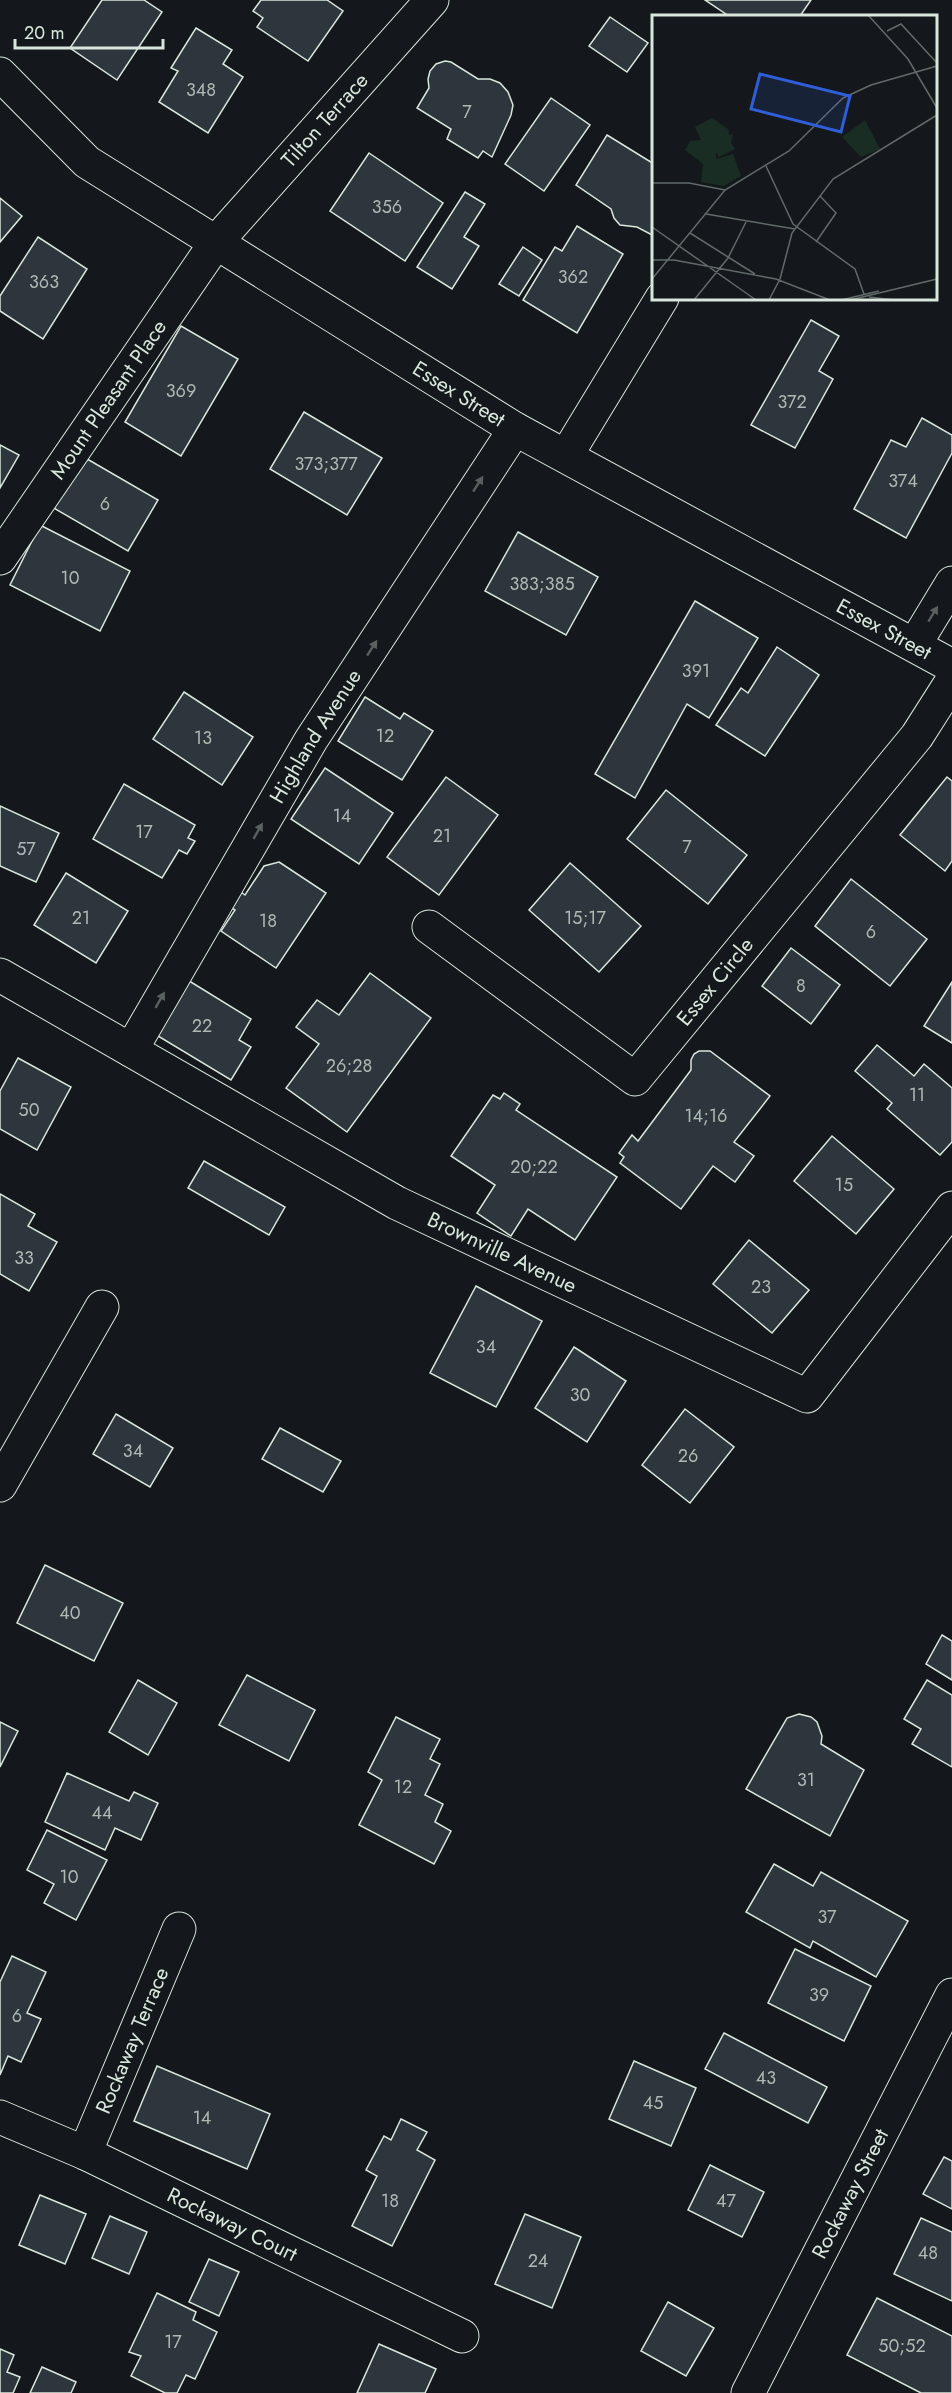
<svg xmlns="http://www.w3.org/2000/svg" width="952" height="2393" viewBox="0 0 952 2393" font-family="Jost,sans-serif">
<rect width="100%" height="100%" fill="#14181c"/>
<g fill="#2c363c" stroke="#d8e6dc" stroke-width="1.5">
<polygon points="102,0 144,0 162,12 117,80 70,48"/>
<polygon points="261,0 327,0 343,11 308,61 257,27 263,18 253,11"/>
<polygon points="705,0 811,0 800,16 729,16"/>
<polygon points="610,17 648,43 627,72 589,46"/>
<polygon points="196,28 232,50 223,64 243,77 208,133 159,102 178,71 171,68"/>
<polygon points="445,61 451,62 478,79 490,79 500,83 508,92 513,105 511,115 492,157 483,151 478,158 447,139 451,129 417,108 429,88 428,79 430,71 436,64"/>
<polygon points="551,98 590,125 544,191 505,164"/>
<polygon points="607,135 654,164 654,236 637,227 620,225 614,218 611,209 576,185"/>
<polygon points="369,153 443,203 405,261 330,211"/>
<polygon points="465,192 485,204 464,237 479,246 452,289 417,267"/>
<polygon points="0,198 22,216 0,242"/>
<polygon points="577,226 623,254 577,333 523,300 555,247 562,251"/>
<polygon points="38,237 87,269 43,339 0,311 0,296"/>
<polygon points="523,247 542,260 519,296 499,284"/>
<polygon points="811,320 839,336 819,371 833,379 795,448 751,425"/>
<polygon points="181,326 238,359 181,456 125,422"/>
<polygon points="304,412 382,458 347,515 270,469"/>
<polygon points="922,418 952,435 952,453 906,538 854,509 891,440 906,447"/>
<polygon points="0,445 19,455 0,488"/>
<polygon points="82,456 158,500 128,551 52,507"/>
<polygon points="40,525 130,571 100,631 10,585"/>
<polygon points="518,532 598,577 566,635 485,591"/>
<polygon points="695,601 758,638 709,718 687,704 635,798 595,774"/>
<polygon points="777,647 819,675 765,756 716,725 741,688 748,693"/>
<polygon points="184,692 253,737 222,785 153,739"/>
<polygon points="365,697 400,719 404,713 433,731 402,780 338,741"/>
<polygon points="325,768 393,813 359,864 291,819"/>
<polygon points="446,777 498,815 439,895 387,857"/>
<polygon points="947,777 952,781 952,861 945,871 900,835"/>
<polygon points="124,784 195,825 188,838 195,841 187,854 179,850 162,878 93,839"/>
<polygon points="666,790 747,855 708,904 627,839"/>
<polygon points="0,806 59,833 36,882 0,866"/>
<polygon points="279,862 326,893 276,968 221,931 235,910 227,905 238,890 245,895 264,866"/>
<polygon points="570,863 641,926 599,972 529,910"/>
<polygon points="66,873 128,911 96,963 34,925"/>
<polygon points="851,879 927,939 890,986 815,926"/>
<polygon points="791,948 840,985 811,1024 762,986"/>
<polygon points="370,973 431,1018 347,1132 286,1088 319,1044 296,1027 317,1000 339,1015"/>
<polygon points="186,979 251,1019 239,1040 251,1047 231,1080 153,1033"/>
<polygon points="952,982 952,1043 924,1026"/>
<polygon points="877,1045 914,1076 924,1064 952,1088 952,1142 940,1155 887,1109 892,1103 855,1071"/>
<polygon points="699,1051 710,1051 770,1096 734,1142 754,1156 735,1182 713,1166 681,1209 620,1163 624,1157 619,1153 632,1135 638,1141 691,1070 691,1060 694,1054"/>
<polygon points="18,1058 71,1087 37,1150 0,1129 0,1091"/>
<polygon points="504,1093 520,1104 516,1110 617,1177 575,1240 528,1209 511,1236 477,1213 495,1185 451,1156 493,1095 500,1099"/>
<polygon points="832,1136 894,1189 856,1234 794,1181"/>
<polygon points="204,1161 285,1207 269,1235 188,1188"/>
<polygon points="0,1194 35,1214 28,1226 57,1242 29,1291 0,1274"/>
<polygon points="749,1240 809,1290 772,1333 713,1284"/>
<polygon points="476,1286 542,1321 496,1407 430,1373"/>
<polygon points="574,1347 626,1381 587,1442 535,1408"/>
<polygon points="685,1409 734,1447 690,1503 642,1465"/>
<polygon points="116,1414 173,1448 150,1487 93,1454"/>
<polygon points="280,1428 341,1461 323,1492 262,1459"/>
<polygon points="45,1565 123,1603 94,1661 17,1623"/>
<polygon points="942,1635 952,1641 952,1680 926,1664"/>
<polygon points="247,1675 315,1710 289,1761 219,1725"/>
<polygon points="138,1680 177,1703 148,1755 109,1732"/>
<polygon points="927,1680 952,1695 952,1767 912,1744 921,1729 904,1719"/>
<polygon points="799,1714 811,1717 817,1722 822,1736 821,1744 864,1770 830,1836 746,1789 787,1718"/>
<polygon points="396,1717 440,1739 430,1759 440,1764 425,1795 443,1804 435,1822 451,1831 434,1864 359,1825 382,1780 368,1772"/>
<polygon points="0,1722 18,1731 0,1767"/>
<polygon points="67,1773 129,1801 134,1792 158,1803 141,1840 115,1828 105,1850 45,1822"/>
<polygon points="47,1830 107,1860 76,1920 44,1903 54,1884 27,1870"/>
<polygon points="774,1864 813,1886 821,1872 908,1921 876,1977 813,1941 810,1948 746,1912"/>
<polygon points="795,1949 871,1986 844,2041 768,2003"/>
<polygon points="12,1956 46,1972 27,2013 41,2019 21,2062 8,2056 0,2075 0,1982"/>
<polygon points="724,2033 827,2087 808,2123 705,2069"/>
<polygon points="634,2061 696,2088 671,2146 609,2119"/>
<polygon points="157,2066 270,2114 247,2169 134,2121"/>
<polygon points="401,2119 427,2132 417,2150 435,2160 392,2246 352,2226 377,2176 366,2170 384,2136 391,2140"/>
<polygon points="944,2157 952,2161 952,2209 923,2194"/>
<polygon points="710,2165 764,2192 742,2237 688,2210"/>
<polygon points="40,2195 86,2214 65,2264 19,2245"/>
<polygon points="525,2214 581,2237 552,2308 495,2284"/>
<polygon points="110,2216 147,2232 129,2274 92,2258"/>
<polygon points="921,2218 952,2232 952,2301 894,2274"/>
<polygon points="209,2259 239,2272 219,2316 189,2302"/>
<polygon points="157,2293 196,2312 193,2320 217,2332 195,2379 186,2375 177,2393 165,2393 131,2376 141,2356 129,2352"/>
<polygon points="877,2298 952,2336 952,2393 921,2393 847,2355"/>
<polygon points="668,2302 714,2328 686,2376 641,2351"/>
<polygon points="379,2344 436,2369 425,2393 357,2393"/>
<polygon points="0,2349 14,2355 7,2372 20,2377 13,2393 0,2393"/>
<polygon points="42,2367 76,2382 71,2393 30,2393"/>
</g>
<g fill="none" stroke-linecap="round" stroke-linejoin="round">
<g stroke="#d8e6dc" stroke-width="35">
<g id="street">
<polyline points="566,456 662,298"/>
<path id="s1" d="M0,558l217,-317 215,-241"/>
<polyline points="915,644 952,583"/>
<path id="s2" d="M429,927l206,152 282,-343 35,-55"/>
<path id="s3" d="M0,975l397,228 410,193 145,-188"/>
<path id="s4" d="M131,1050l180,-310 204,-311"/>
<polyline points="0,1485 102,1307"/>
<path id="s5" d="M0,2117l85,36 377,183"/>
<path id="s6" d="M85,2153l94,-224"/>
<path id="s7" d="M748,2393l204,-398"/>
</g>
</g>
<g stroke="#d8e6dc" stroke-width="35">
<g id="secondary">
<path id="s8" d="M0,74l87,88 428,267 437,237"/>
</g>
</g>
<use href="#street" stroke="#14181c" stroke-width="33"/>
<use href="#secondary" stroke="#14181c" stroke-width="33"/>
</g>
<defs><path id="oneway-solid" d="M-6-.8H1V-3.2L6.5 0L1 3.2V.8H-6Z" transform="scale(1.5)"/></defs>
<g fill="#59605f">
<use href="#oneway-solid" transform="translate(478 484) rotate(-57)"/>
<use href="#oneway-solid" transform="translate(933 614) rotate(-59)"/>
<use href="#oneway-solid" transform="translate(372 648) rotate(-57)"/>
<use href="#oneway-solid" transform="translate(258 831) rotate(-60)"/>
<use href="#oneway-solid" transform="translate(160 1000) rotate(-60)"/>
</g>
<g text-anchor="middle" stroke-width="4.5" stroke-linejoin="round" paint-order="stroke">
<g font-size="18" fill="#adbab4">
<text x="201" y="96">348</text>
<text x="467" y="118">7</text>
<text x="387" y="213">356</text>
<text x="573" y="283">362</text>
<text x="44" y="288">363</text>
<text x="181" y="397">369</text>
<text x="792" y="408">372</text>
<text x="326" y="470">373;377</text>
<text x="903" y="487">374</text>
<text x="105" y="510">6</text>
<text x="70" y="584">10</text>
<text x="542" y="590">383;385</text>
<text x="696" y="677">391</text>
<text x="385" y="742">12</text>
<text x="203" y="744">13</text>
<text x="342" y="822">14</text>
<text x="144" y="838">17</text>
<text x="442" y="842">21</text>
<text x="687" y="853">7</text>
<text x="26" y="855">57</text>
<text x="81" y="924">21</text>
<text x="585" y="924">15;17</text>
<text x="268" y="927">18</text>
<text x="871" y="938">6</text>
<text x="801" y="992">8</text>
<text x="202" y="1032">22</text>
<text x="349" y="1072">26;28</text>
<text x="917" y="1101">11</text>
<text x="29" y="1116">50</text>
<text x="706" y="1122">14;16</text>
<text x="534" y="1173">20;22</text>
<text x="844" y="1191">15</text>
<text x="24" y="1264">33</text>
<text x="761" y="1293">23</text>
<text x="486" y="1353">34</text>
<text x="580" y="1401">30</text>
<text x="133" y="1457">34</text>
<text x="688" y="1462">26</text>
<text x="70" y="1619">40</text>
<text x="806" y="1786">31</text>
<text x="403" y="1793">12</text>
<text x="102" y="1819">44</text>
<text x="69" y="1883">10</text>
<text x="827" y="1923">37</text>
<text x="819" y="2001">39</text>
<text x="17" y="2022">6</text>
<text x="766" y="2084">43</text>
<text x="653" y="2109">45</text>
<text x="202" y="2124">14</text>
<text x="390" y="2207">18</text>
<text x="726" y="2207">47</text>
<text x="928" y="2259">48</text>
<text x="538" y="2267">24</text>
<text x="173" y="2348">17</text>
<text x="902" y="2352">50;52</text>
</g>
<g font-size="21" fill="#d8e6dc" stroke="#14181c">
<text dy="7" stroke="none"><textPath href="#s1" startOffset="546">Tilton Terrace</textPath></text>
<text dy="7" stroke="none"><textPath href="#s8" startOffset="562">Essex Street</textPath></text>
<text dy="7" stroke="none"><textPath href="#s1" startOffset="192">Mount Pleasant Place</textPath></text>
<text dy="7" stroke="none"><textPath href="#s8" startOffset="1048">Essex Street</textPath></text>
<text dy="7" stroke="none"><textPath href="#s4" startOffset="364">Highland Avenue</textPath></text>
<text dy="7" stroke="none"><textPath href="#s2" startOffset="382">Essex Circle</textPath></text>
<text dy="7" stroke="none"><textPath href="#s3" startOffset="574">Brownville Avenue</textPath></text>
<text dy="7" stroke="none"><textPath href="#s6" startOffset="122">Rockaway Terrace</textPath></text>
<text dy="7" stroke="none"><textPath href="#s7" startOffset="224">Rockaway Street</textPath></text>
<text dy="7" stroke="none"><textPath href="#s5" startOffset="256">Rockaway Court</textPath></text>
</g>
</g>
<g transform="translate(652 15)">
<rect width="285" height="285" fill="#14181c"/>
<path d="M60,103l16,11 1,6 4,-1 -2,9 4,6 -16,8 -3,-5v7l17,-5 8,22 -17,10 -23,-4 2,-18 -18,-14 5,-9 11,-1 -6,-13zM213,105l15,29 -19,8 -19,-20z" fill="#1a2d24"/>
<path fill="none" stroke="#626a69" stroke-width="1.5" d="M216,0l40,44 29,49M235,16l14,-7 36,39M114,151l27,58 62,45 10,28M0,168h37l36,7M54,199l89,15M0,212l104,73M38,218l65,41M164,227l20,-29 -16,-17M0,245h22l102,19 54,21M0,264l73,-89 64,-39 54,-53 28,-13 66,-19M217,282l25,3M42,285l34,-42 18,-36M117,285l11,-21 12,-46 41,-54 104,-64M189,285l38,-9M198,285l87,-21"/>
<path fill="#305dd8" fill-opacity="0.15" stroke="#305dd8" stroke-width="3" d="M108,59l90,22 -9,36 -90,-23z"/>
<rect width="285" height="285" fill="none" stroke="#d8e6dc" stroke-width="3"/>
</g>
<path d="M15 39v9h148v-9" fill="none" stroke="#d8e6dc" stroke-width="3"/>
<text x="24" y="39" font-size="18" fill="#d8e6dc" stroke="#14181c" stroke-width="4.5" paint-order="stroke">20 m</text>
</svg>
